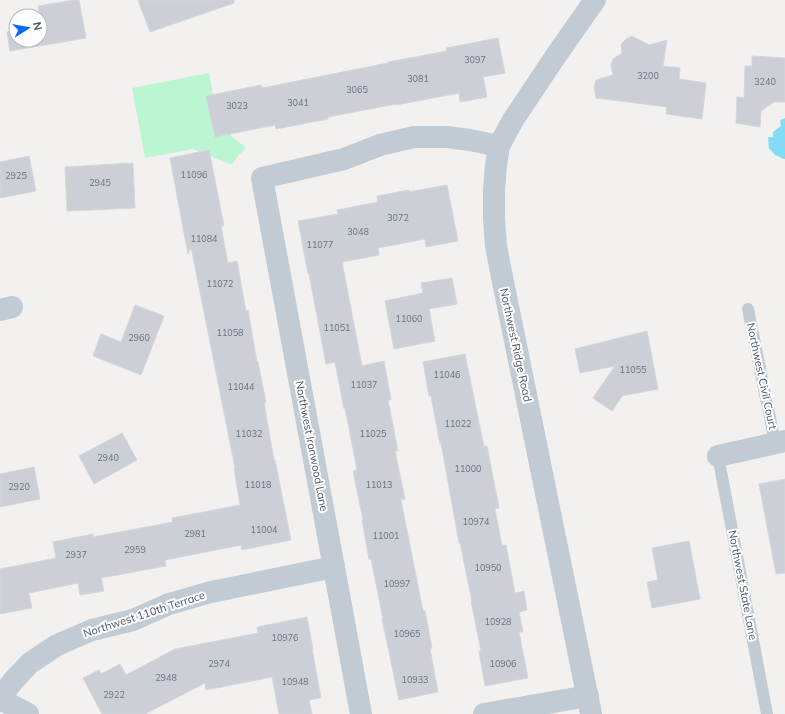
<svg xmlns="http://www.w3.org/2000/svg" width="785" height="714" viewBox="0 0 785 714" font-family="Mulish,sans-serif">
<rect width="100%" height="100%" fill="#f3f0f0"/>
<polygon fill="#bbf5d2" points="209,73 219,126 246,148 238,156 232,165 193,149 145,158 132,88"/>
<polygon fill="#83dcf6" points="785,118 785,159 784,159 775,155 770,149 769,149 768,137 773,137 773,132 781,126 780,120"/>
<g fill="#cccfd6" stroke="#d4d6dd">
<polygon points="74,0 79,0 86,38 10,51 7,32 16,30 16,40 40,40 40,26 42,26 38,6"/>
<polygon points="138,0 234,0 234,3 150,32"/>
<polygon points="632,36 649,45 667,40 663,66 680,68 679,79 706,83 702,119 666,114 667,107 596,98 594,87 596,80 613,75 611,65 613,59 622,53 621,44 626,39"/>
<polygon points="498,38 505,73 483,77 487,97 460,102 459,93 396,105 396,104 328,117 328,119 276,129 275,125 215,137 206,96 261,85 262,88 388,63 388,62 447,51 446,48"/>
<polygon points="752,56 785,58 785,102 774,102 761,111 760,127 736,123 737,97 744,98 745,66 752,66"/>
<polygon points="209,150 224,226 221,226 228,263 237,261 246,311 248,310 257,362 258,362 266,402 264,403 274,460 275,460 291,540 242,550 241,545 165,560 166,566 101,578 104,591 80,595 78,583 29,593 32,608 0,614 0,569 56,558 53,542 93,534 93,537 173,522 172,518 240,505 234,468 235,468 191,247 188,254 170,158"/>
<polygon points="29,156 36,191 0,198 0,162"/>
<polygon points="133,163 135,208 67,211 65,167"/>
<polygon points="447,185 458,241 426,247 425,239 378,248 379,255 342,262 362,366 384,361 391,400 388,400 398,451 395,451 405,499 401,500 423,611 425,611 432,648 430,649 438,692 399,700 382,619 383,619 371,559 369,559 362,520 363,520 353,471 357,470 345,408 344,409 335,362 326,364 309,274 308,274 298,221 338,214 337,210 378,202 377,196 409,190 409,192"/>
<polygon points="452,278 457,304 429,309 435,341 394,349 385,301 423,293 421,283"/>
<polygon points="135,305 164,316 141,375 93,356 101,334 121,342"/>
<polygon points="647,331 658,389 622,396 612,411 593,398 615,366 580,373 575,349"/>
<polygon points="465,354 484,447 487,446 499,508 495,509 502,546 506,545 515,593 524,591 527,610 519,612 523,632 519,632 528,678 485,686 479,651 481,651 471,601 472,601 460,543 459,543 441,443 440,444 431,396 429,396 423,362"/>
<polygon points="122,433 137,460 94,484 79,456"/>
<polygon points="34,467 40,499 0,507 0,474"/>
<polygon points="785,479 785,573 776,574 759,484"/>
<polygon points="689,541 700,599 652,608 647,582 658,580 652,548"/>
<polygon points="307,617 313,649 312,649 321,698 309,700 312,714 279,714 272,677 206,690 205,683 145,714 102,714 83,678 99,670 101,674 120,664 126,675 175,649 258,633 257,627"/>
</g>
<g fill="none" stroke-linecap="round" stroke-linejoin="round">
<g stroke="#c0cbd4" stroke-width="12">
<polyline points="748,309 775,443"/>
<polyline points="718,456 767,714"/>
</g>
<g stroke="#c0cbd4" stroke-width="22">
<polyline points="0,310 12,307"/>
<polyline points="718,456 785,441"/>
<polyline points="0,698 13,681 30,663 57,645 92,630 133,620 169,604 211,592 334,567"/>
<polyline points="0,699 28,714"/>
<polyline points="361,714 262,178 344,159 380,145 414,137 447,137 470,140 499,146"/>
<polyline points="484,714 588,696"/>
<polyline points="591,714 501,272 496,246 494,219 494,190 496,165 499,146 513,120 555,57 595,0"/>
</g>
</g>
<g text-anchor="middle" stroke-width="4" stroke-linejoin="round" paint-order="stroke">
<g font-size="9" fill="#68727e">
<text x="475" y="63">3097</text>
<text x="648" y="79">3200</text>
<text x="418" y="82">3081</text>
<text x="765" y="85">3240</text>
<text x="357" y="93">3065</text>
<text x="298" y="106">3041</text>
<text x="237" y="109">3023</text>
<text x="194" y="178">11096</text>
<text x="16" y="179">2925</text>
<text x="100" y="186">2945</text>
<text x="398" y="221">3072</text>
<text x="358" y="235">3048</text>
<text x="204" y="242">11084</text>
<text x="320" y="248">11077</text>
<text x="220" y="287">11072</text>
<text x="409" y="322">11060</text>
<text x="337" y="331">11051</text>
<text x="230" y="336">11058</text>
<text x="139" y="341">2960</text>
<text x="633" y="373">11055</text>
<text x="447" y="378">11046</text>
<text x="364" y="388">11037</text>
<text x="241" y="390">11044</text>
<text x="458" y="427">11022</text>
<text x="249" y="437">11032</text>
<text x="373" y="437">11025</text>
<text x="108" y="461">2940</text>
<text x="468" y="472">11000</text>
<text x="258" y="488">11018</text>
<text x="379" y="488">11013</text>
<text x="19" y="490">2920</text>
<text x="476" y="525">10974</text>
<text x="264" y="533">11004</text>
<text x="195" y="537">2981</text>
<text x="386" y="539">11001</text>
<text x="135" y="553">2959</text>
<text x="76" y="558">2937</text>
<text x="488" y="571">10950</text>
<text x="397" y="587">10997</text>
<text x="498" y="625">10928</text>
<text x="407" y="637">10965</text>
<text x="285" y="641">10976</text>
<text x="219" y="667">2974</text>
<text x="503" y="667">10906</text>
<text x="166" y="681">2948</text>
<text x="415" y="683">10933</text>
<text x="295" y="685">10948</text>
<text x="114" y="698">2922</text>
</g>
<g font-size="11" fill="#465360" stroke="#fff">
<text transform="translate(516 345) rotate(78)" y="4">Northwest Ridge Road</text>
<text transform="translate(762 376) rotate(78)" y="4">Northwest Civil Court</text>
<text transform="translate(312 446) rotate(79)" y="4">Northwest Ironwood Lane</text>
<text transform="translate(743 585) rotate(79)" y="4">Northwest State Lane</text>
<text transform="translate(144 614) rotate(-18)" y="4">Northwest 110th Terrace</text>
</g>
</g>
<g transform="translate(28 28) rotate(79)"><circle r="19" fill="#ffffff" stroke="#b5babf"/>
<path d="M0-3L7 15L0 10L-7 15Z" fill="#046af9"/>
<text y="-6" font-size="11" font-weight="bold" text-anchor="middle" fill="#465360">N</text>
</g>
</svg>
